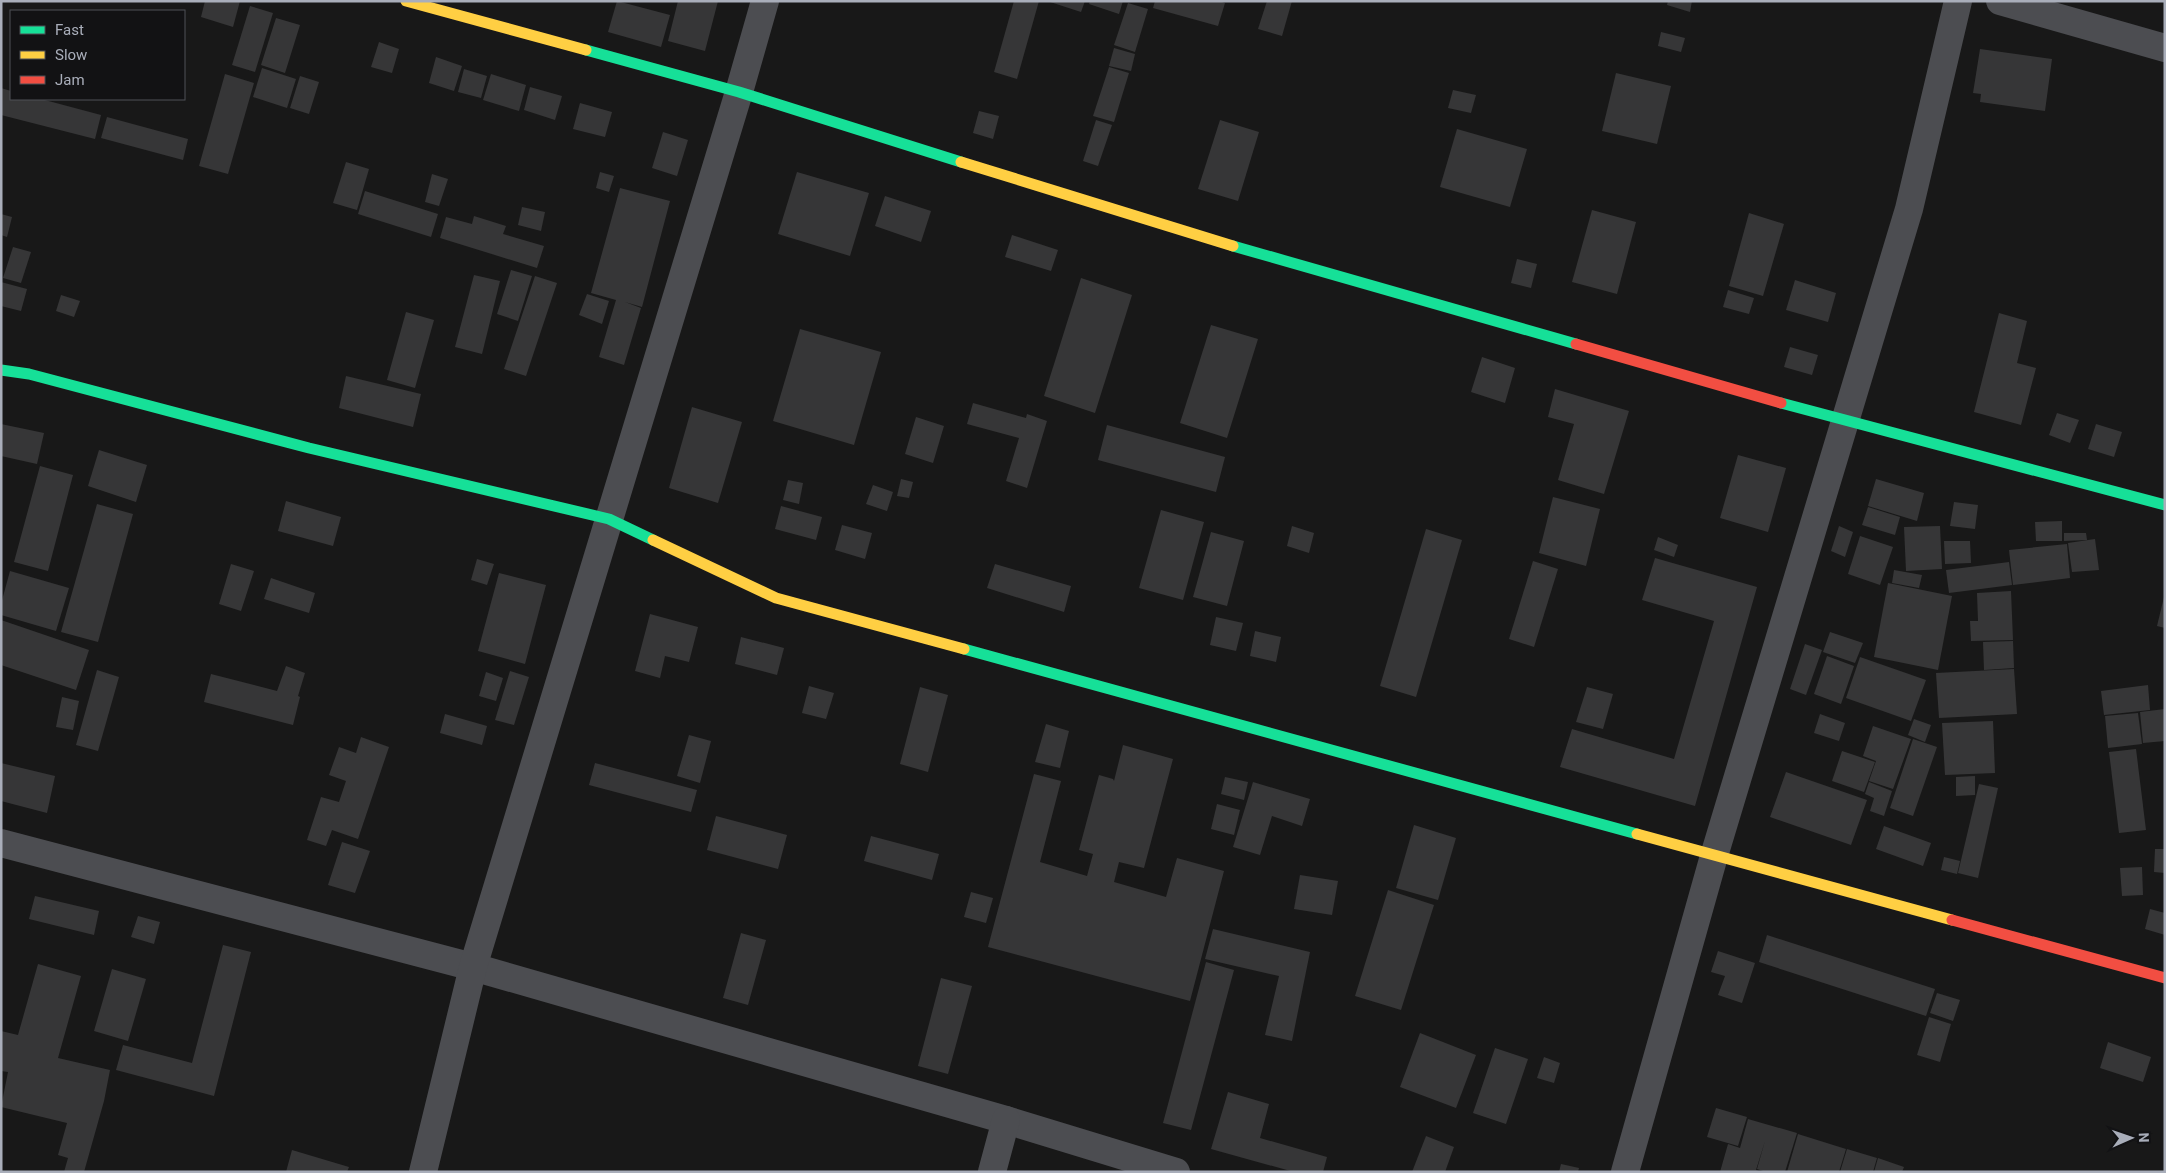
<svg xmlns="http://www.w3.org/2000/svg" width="2166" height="1173" viewBox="0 0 2166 1173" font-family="Roboto,sans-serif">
<rect width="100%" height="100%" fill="#181818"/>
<g fill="#363637">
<polygon points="205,1 240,1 233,27 201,17"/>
<polygon points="617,1 670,15 661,47 608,32"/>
<polygon points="678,1 718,1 705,51 668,41"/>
<polygon points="1014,1 1039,1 1017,79 994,72"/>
<polygon points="1047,1 1085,1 1081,12"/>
<polygon points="1090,1 1123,1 1119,14 1089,4"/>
<polygon points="1155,1 1219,1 1225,3 1218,26 1153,8"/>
<polygon points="1267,1 1292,1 1282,36 1258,29"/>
<polygon points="1668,1 1692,1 1690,12 1667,5"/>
<polygon points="1128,3 1148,9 1135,52 1114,45"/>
<polygon points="250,6 273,13 255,72 232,65"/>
<polygon points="276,18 300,25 285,73 261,65"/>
<polygon points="1661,32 1685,38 1681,52 1658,46"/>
<polygon points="379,42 399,49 392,73 371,67"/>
<polygon points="1114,48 1135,54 1131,71 1109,66"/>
<polygon points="1980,49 2052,59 2045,111 1980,102 1981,94 1973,93"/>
<polygon points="436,57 462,66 454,91 429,83"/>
<polygon points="1109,67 1129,73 1114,122 1093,116"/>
<polygon points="262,68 296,79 287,108 253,97"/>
<polygon points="464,69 487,76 481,98 458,92"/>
<polygon points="1616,73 1671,86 1657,144 1602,131"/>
<polygon points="225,74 254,83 228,174 199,166"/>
<polygon points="491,74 526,85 519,111 483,100"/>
<polygon points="300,76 319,82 309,114 290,108"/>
<polygon points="530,87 562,96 555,120 524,110"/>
<polygon points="1,88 11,91 11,99 41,99 101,115 95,139 1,115"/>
<polygon points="1453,90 1476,95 1471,113 1448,108"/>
<polygon points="580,103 612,112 605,137 573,129"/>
<polygon points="979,111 999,116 993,139 973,133"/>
<polygon points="107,117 188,139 183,160 101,138"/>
<polygon points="1096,120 1112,125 1098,166 1083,161"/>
<polygon points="1220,120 1259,132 1238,201 1198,189"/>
<polygon points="1457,129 1527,149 1510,207 1440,187"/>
<polygon points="663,132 688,140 677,176 652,168"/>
<polygon points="346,162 369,169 357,210 333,203"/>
<polygon points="600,172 614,176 609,192 596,188"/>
<polygon points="797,172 869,193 850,256 778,234"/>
<polygon points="432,174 448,179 439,206 425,202"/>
<polygon points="620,188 670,201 642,307 625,302 641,308 624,365 599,357 616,300 591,293"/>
<polygon points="365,191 438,214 431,237 358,214"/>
<polygon points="885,196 931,211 921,242 875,226"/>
<polygon points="522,207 545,212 541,231 518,225"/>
<polygon points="1592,210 1636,222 1617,294 1572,282"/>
<polygon points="1749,213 1784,224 1763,296 1729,286"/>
<polygon points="1,214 12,217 7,237 1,235"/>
<polygon points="474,216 506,226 503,234 544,246 537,268 440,238 446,217 472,224"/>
<polygon points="1012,235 1058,250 1051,271 1005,257"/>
<polygon points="13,247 31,252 21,283 3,278"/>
<polygon points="1517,259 1537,264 1531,288 1511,283"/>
<polygon points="511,270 532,276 518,321 497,314"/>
<polygon points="474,275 500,281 482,354 455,347"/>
<polygon points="535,276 557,283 526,376 504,369"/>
<polygon points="1081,278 1132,295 1095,413 1044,396"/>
<polygon points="1795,280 1836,293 1828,322 1786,310"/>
<polygon points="1,282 27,289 21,311 1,306"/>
<polygon points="1728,290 1754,298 1749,314 1723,307"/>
<polygon points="587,294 609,301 602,324 579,315"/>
<polygon points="61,295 80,301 74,317 56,311"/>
<polygon points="406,312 434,320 415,388 387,380"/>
<polygon points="1999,313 2027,321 2017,363 2036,368 2021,425 1974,412"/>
<polygon points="1211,325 1258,339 1227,438 1180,423"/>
<polygon points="800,329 881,352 854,445 773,421"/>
<polygon points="1790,347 1818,355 1812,375 1784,367"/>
<polygon points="1482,357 1515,368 1505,403 1471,392"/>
<polygon points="346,376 421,394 413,427 339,408"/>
<polygon points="1555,389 1629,411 1604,494 1558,480 1574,424 1548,417"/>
<polygon points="973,403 1026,418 1027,414 1047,421 1027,488 1006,481 1019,438 967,424"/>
<polygon points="692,407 742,422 718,503 669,488"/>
<polygon points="2057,413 2079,420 2070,443 2049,435"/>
<polygon points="916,417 944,426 933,463 905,454"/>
<polygon points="1,424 44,433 37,464 1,456"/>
<polygon points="2096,424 2122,432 2114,457 2088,449"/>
<polygon points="1107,425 1225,457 1216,492 1098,460"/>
<polygon points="99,450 147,465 136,502 88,486"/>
<polygon points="1738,455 1786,468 1768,532 1720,518"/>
<polygon points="40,466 73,475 48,571 14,562"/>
<polygon points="901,479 913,482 909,498 897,496"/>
<polygon points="1876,479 1924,493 1917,521 1868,506"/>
<polygon points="788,480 803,483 799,504 783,500"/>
<polygon points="873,485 893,492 887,511 866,504"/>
<polygon points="1553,497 1600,509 1586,566 1539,553"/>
<polygon points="286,501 341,517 333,546 278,531"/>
<polygon points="1954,502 1978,505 1975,529 1950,526"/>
<polygon points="97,504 133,514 98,642 61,632"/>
<polygon points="781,506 822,517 816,540 775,529"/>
<polygon points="1868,507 1900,517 1895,535 1862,525"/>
<polygon points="1161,510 1204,522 1183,600 1139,588"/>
<polygon points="2062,521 2062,541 2036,541 2035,522"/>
<polygon points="842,525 872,533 865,559 835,550"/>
<polygon points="1292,526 1314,533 1309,553 1287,546"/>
<polygon points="1839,526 1853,532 1845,557 1831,551"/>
<polygon points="1940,526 1942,569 1906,571 1904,527"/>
<polygon points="1426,529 1462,540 1416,697 1380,686"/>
<polygon points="1211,532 1244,541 1227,606 1193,597"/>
<polygon points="2064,533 2086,533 2087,540 2064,541"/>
<polygon points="1860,536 1893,547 1880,585 1848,574"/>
<polygon points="1658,537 1678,545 1674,557 1654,550"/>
<polygon points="2095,539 2099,570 2072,572 2068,543"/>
<polygon points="1944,541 1970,541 1971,563 1945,564"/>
<polygon points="2067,544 2070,578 2013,585 2009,550"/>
<polygon points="1655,558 1757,587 1695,806 1560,767 1572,729 1674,759 1714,621 1642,600"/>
<polygon points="477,559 494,564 487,585 471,580"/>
<polygon points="1533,561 1558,569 1534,647 1509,639"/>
<polygon points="2009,562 2012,585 1949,593 1946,570"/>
<polygon points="231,564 254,571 241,611 219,604"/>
<polygon points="995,564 1071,586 1064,612 987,588"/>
<polygon points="1894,570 1922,575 1919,588 1892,583"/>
<polygon points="10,571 69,588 56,631 1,615 1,604"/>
<polygon points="499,573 546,585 525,664 478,651"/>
<polygon points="271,578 315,593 309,613 264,599"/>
<polygon points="1888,583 1952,596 1938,670 1874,657"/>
<polygon points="2011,591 2013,640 1971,641 1970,621 1978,621 1977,593"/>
<polygon points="2164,597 2165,597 2165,628 2157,626"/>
<polygon points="650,614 698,627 689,662 665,656 660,678 635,671"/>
<polygon points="1216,617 1243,623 1236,651 1210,645"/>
<polygon points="1,620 89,650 76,690 1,665"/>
<polygon points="1255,631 1281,637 1276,662 1250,656"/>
<polygon points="1830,632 1863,643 1855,663 1823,652"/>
<polygon points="741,637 784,648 777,675 735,664"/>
<polygon points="2013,641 2014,668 1984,670 1983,642"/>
<polygon points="1805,644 1822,650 1806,695 1790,689"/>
<polygon points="1827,656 1854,666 1841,704 1814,694"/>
<polygon points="1860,657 1926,680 1911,721 1846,698"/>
<polygon points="286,666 305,673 298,696 300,697 293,725 204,702 211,674 277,691"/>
<polygon points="2014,669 2017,714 1939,718 1936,673"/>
<polygon points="97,670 119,677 98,751 76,745"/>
<polygon points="510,671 529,677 514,725 495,720"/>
<polygon points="486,672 503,678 496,701 479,696"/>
<polygon points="2148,685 2150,710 2104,715 2101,691"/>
<polygon points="809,686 834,693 826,719 802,713"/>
<polygon points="920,687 948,695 928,772 900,764"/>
<polygon points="1587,687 1613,694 1603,729 1576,722"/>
<polygon points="62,697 79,701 73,730 56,727"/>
<polygon points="2165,709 2165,741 2143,743 2140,712"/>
<polygon points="2138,713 2142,744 2108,748 2105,716"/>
<polygon points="445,714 487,726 482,745 440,733"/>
<polygon points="1820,714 1845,723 1839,741 1814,733"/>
<polygon points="1914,719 1931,725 1925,742 1908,735"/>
<polygon points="1993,721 1995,773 1945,775 1942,723"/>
<polygon points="1046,724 1069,731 1060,768 1035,762"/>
<polygon points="1873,726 1911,739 1893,789 1869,781 1876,761 1863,756"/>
<polygon points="689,735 711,741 700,783 677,776"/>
<polygon points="361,737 389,747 358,839 332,830 326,846 307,840 321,797 339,802 346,781 329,775 339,747 356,753"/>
<polygon points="1913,739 1937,747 1913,816 1890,808"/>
<polygon points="1123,745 1173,759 1144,868 1119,862 1114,882 1166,897 1177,858 1224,871 1190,1001 988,947 1034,774 1061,781 1040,862 1087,876 1093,854 1079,850 1099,775 1113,779 1114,781"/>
<polygon points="2136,749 2146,830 2119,833 2109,752"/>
<polygon points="1842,751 1875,762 1864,792 1832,781"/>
<polygon points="1,763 55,776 47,813 1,801"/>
<polygon points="595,763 697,790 691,812 589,785"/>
<polygon points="1786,772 1867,800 1851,845 1770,817"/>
<polygon points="1975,776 1975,795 1956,796 1956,777"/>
<polygon points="1225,777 1248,782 1244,800 1221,794"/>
<polygon points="1253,782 1310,799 1302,826 1272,816 1260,855 1233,847"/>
<polygon points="1869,782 1892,791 1884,816 1870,811 1874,798 1865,794"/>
<polygon points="1979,784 1998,788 1978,878 1958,873"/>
<polygon points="1217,804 1240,810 1234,835 1211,829"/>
<polygon points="716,816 787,835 778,869 707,850"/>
<polygon points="1414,825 1456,838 1438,900 1396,888"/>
<polygon points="1884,826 1931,843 1923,866 1876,849"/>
<polygon points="871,836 939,854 932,880 864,861"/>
<polygon points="342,842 370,851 355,893 328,885"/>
<polygon points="2155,849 2165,849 2165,873 2154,872"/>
<polygon points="1944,857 1960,861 1957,874 1941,870"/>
<polygon points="2142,867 2143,895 2122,896 2120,868"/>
<polygon points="1300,875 1338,881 1332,915 1294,909"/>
<polygon points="1388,890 1434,905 1401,1010 1355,996"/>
<polygon points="971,892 993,898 986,923 964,917"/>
<polygon points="35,896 99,911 94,935 29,919"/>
<polygon points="2150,909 2165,913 2165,935 2145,929"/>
<polygon points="138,916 160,922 154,944 131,937"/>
<polygon points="1213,929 1310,952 1292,1041 1265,1035 1279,976 1205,959"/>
<polygon points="741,933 766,940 748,1005 723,998"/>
<polygon points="1767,935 1935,989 1926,1016 1759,962"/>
<polygon points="223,945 251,952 214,1096 116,1070 123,1045 192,1063"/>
<polygon points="1718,951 1755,963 1742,1003 1718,995 1725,976 1711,972"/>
<polygon points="1206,962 1234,970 1191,1130 1163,1123"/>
<polygon points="38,964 81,976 58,1058 110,1070 104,1101 84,1172 64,1172 68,1158 58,1155 67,1123 1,1107 8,1072 1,1071 1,1031 18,1035"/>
<polygon points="112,969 146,979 128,1041 94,1031"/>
<polygon points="941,978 972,986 948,1074 918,1066"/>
<polygon points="1937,993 1960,1000 1953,1021 1930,1013"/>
<polygon points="1929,1017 1951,1024 1940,1062 1917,1055"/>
<polygon points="1420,1033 1476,1055 1456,1108 1400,1087"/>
<polygon points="2108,1042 2151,1057 2143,1082 2100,1068"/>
<polygon points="1495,1048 1528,1059 1506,1124 1473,1113"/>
<polygon points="1544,1057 1560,1063 1554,1083 1537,1078"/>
<polygon points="1228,1092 1269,1104 1260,1138 1327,1157 1323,1172 1294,1172 1211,1149"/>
<polygon points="1716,1108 1747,1117 1738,1146 1707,1137"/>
<polygon points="1748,1119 1797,1133 1785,1172 1766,1172 1757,1169 1765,1141 1756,1170 1761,1172 1720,1172 1728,1144 1740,1148"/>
<polygon points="1798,1134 1846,1149 1839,1172 1787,1172"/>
<polygon points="1426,1136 1454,1147 1445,1172 1412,1172"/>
<polygon points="1847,1149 1877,1158 1873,1172 1840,1172"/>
<polygon points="292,1150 349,1167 347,1172 286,1172"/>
<polygon points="1878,1158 1904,1167 1902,1172 1874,1172"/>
<polygon points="1561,1164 1579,1168 1578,1172 1559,1172"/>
</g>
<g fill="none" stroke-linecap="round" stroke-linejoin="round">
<g stroke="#4c4d51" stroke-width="28">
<polyline points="2000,1 2165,48"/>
<polyline points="1,843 473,967 1006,1120 1176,1172"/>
<polyline points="423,1172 473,967 739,92 765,1"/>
<polyline points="992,1172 1006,1120"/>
<polyline points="1625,1172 1714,856 1909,209 1958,1"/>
</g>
<g stroke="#16e098" stroke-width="11">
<polyline points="586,50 739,92 961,162"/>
<polyline points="1233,246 1576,344"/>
<polyline points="1,370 29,374 309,448 609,519 653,540"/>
<polyline points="1781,403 2165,505"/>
<polyline points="964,649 1637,834"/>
</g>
<g stroke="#ffcf43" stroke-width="11">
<polyline points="406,1 586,50"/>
<polyline points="961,162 1233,246"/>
<polyline points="653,540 776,598 964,649"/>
<polyline points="1637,834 1952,920"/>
</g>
<g stroke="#f24e42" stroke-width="11">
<polyline points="1576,344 1781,403"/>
<polyline points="1952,920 2165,978"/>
</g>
</g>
<rect width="2166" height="1173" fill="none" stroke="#a9aeba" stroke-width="5"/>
<rect x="10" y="10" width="175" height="90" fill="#121214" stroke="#4e5056"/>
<rect x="20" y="26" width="25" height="8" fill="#16e098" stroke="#4e5056"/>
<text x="55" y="35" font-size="15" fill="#a9aeba">Fast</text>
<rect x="20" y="51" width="25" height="8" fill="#ffcf43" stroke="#4e5056"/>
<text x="55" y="60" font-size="15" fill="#a9aeba">Slow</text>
<rect x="20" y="76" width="25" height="8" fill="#f24e42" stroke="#4e5056"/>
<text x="55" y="85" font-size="15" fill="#a9aeba">Jam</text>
<g transform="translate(2131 1138) rotate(88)" stroke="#121214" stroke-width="4" paint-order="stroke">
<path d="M0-4L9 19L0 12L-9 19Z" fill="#a9aeba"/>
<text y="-8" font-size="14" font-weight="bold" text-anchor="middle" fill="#a9aeba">N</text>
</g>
</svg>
